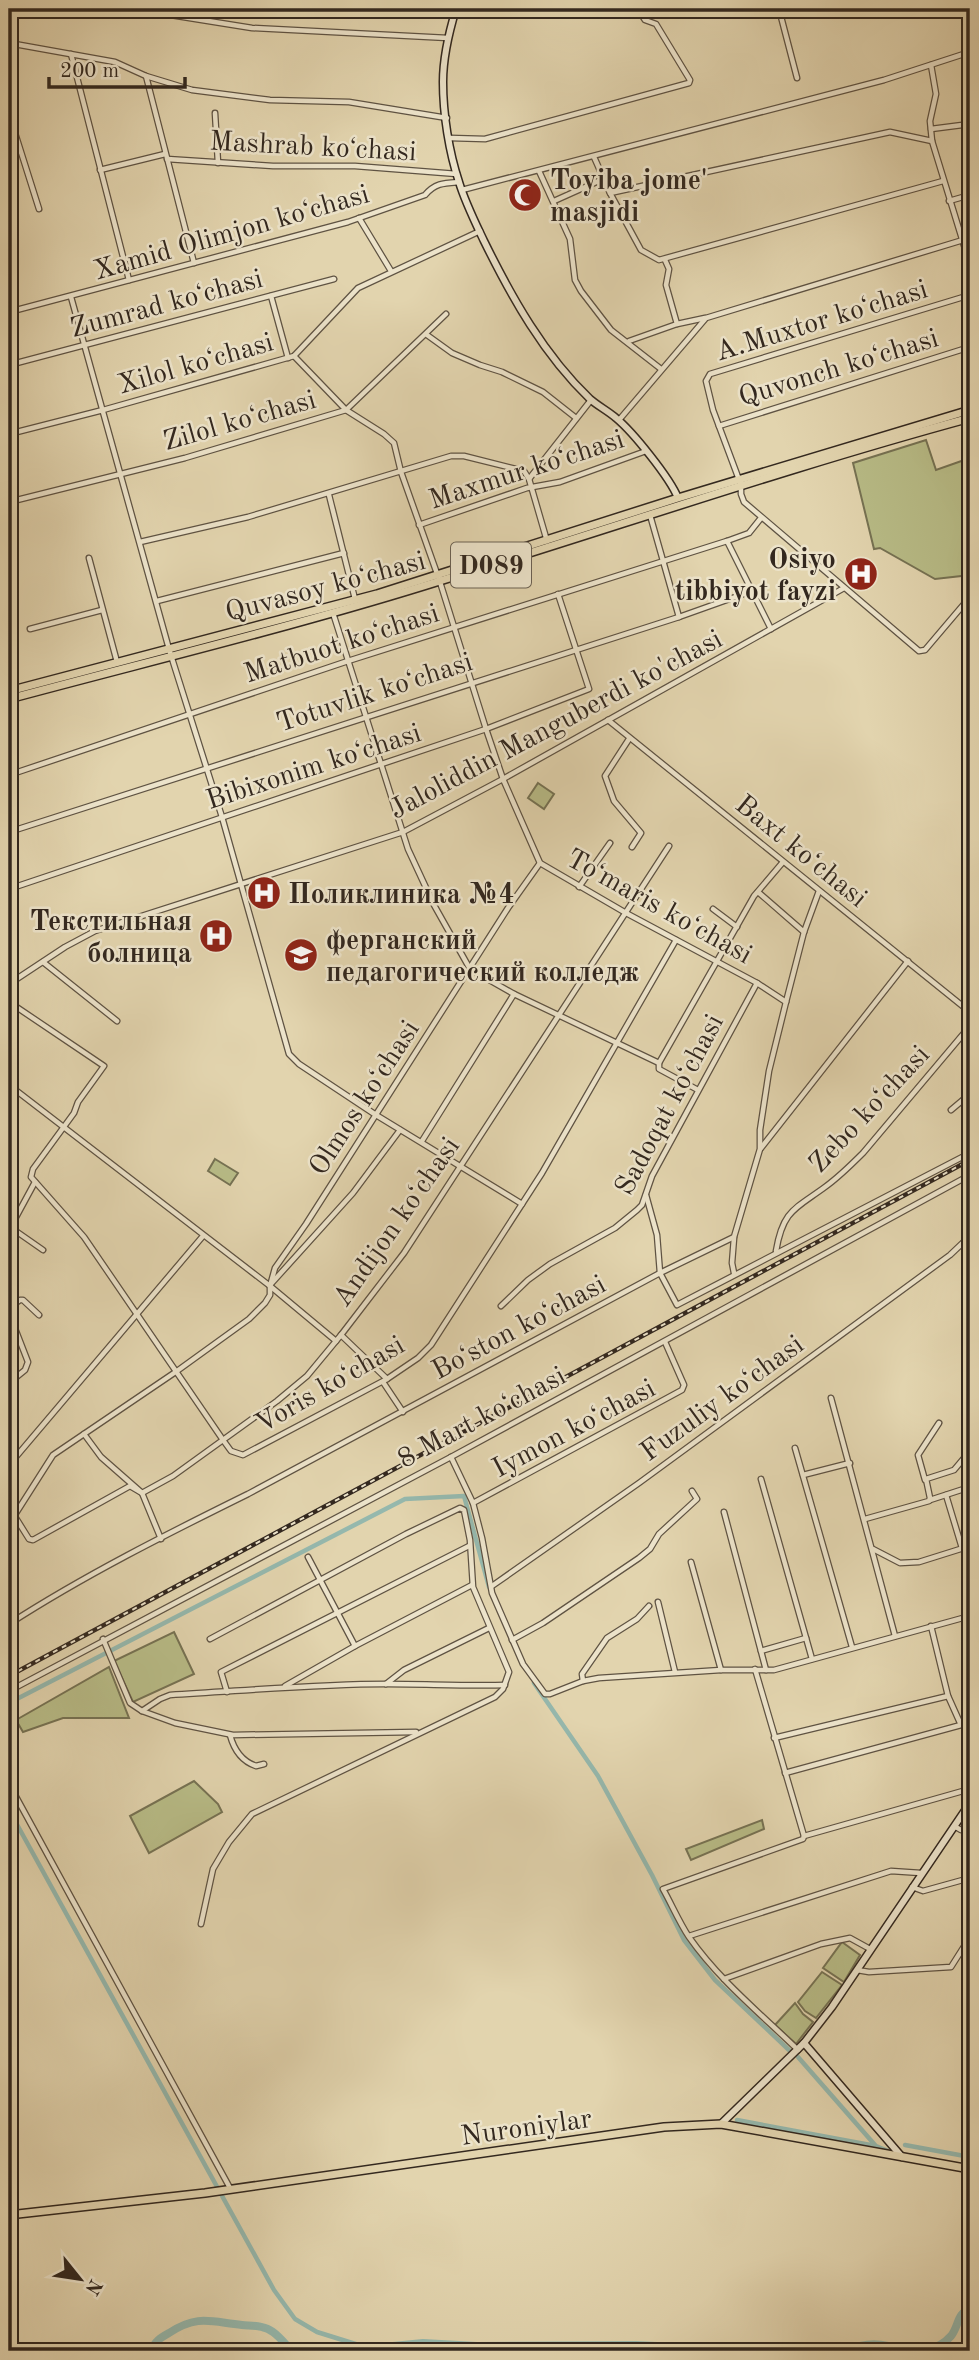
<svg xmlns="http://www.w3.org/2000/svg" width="979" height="2360" viewBox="0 0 979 2360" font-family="'Old Standard TT',serif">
<rect width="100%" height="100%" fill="#e2d4ae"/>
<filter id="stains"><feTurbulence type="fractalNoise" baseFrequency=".00286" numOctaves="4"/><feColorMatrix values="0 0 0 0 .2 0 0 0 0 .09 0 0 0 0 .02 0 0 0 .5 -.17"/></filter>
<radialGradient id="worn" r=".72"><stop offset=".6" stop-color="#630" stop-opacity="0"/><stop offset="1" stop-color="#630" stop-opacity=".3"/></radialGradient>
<g fill="#b8bc87" stroke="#767253" stroke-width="2">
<polygon points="926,440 936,470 970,458 970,575 935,579 880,548 874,549 853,463"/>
<polygon points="538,783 554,794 544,809 528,798"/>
<polygon points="215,1159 238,1173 230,1185 208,1171"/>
<polygon points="174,1632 194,1674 133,1702 114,1661"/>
<polygon points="109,1667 129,1718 63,1718 23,1732 16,1720"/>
<polygon points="194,1781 218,1804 222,1812 149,1853 130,1816"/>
<polygon points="762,1820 764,1829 691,1860 686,1849"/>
<polygon points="842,1942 860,1955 844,1982 823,1968"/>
<polygon points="822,1972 842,1985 816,2018 805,2011 798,2002"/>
<polygon points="795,2003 803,2014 813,2022 796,2044 775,2025"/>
</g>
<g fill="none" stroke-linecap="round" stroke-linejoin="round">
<g stroke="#95b8ad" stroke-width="4.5">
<polyline points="534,1683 598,1776 652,1875 684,1940 715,1980 789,2050"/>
<polyline points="9,1703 405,1499 464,1496 489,1587"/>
<polyline points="9,1810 274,2290 295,2319 317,2332 378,2351"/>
<polyline points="798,2057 875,2145"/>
<polyline points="737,2120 876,2146 888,2151"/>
<polyline points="905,2145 970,2157"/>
</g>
<g stroke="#95b8ad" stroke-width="8">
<polyline points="9,2333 15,2335 14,2343 25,2350 31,2346 106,2351"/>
<path d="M151,2351c4,-10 9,-13 18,-18 29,-19 42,-11 73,-8 10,1 22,0 31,7 7,5 13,13 19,19"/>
<polyline points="378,2351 393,2346 423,2343 477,2346 636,2345 763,2351"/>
<path d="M845,2351c21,-9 37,-9 58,0"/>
<path d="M926,2351c10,-3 18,-7 25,-15 8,-10 6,-24 19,-26"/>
</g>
<g stroke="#5f5343" stroke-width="7">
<g id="street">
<polyline points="133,9 252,28 448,38"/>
<polyline points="779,9 797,78"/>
<polyline points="9,43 115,62 146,76 192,90 270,100 349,102 447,118"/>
<polyline points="71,54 129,280"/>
<polyline points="931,65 936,94 930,121 932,141 970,265"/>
<polyline points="146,76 194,263"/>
<polyline points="215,113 218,163"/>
<polyline points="9,114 39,209"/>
<polyline points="931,129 970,124"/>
<polyline points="450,138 485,139 689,83 690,80 656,24 645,20 638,9"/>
<polyline points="594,157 610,193 641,250 659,260 943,181"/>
<polyline points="167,159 273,166 355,166 457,174"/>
<polyline points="100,170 165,154"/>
<polyline points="539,171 570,239 575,280 581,291 611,330 661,369"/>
<polyline points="462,190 884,80 970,52"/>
<polyline points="610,193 890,132 932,141"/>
<polyline points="554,201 603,179"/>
<polyline points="949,201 970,195"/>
<polyline points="359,218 391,271"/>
<polyline points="970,295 710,374 706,381 713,410 741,485 741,494 744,502 919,651 925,650 970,597"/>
<polyline points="271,296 288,358"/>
<polyline points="71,297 169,649 222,817 289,1054 299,1064 376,1115 522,1204"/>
<path d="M9,312l339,-90 77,-27c10,-12 19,-12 34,-13"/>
<polyline points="677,324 705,318"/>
<polyline points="427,335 452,353 480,365 502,372 543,392 576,418"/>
<polyline points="629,341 677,324 666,285 669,269 665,260"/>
<polyline points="294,356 346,410 384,434 394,443 401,472 440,582 486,729 503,779 540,863 626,913 757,983 786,1002"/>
<polyline points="9,365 334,279"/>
<polyline points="619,420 706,318 963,240"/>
<polyline points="719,426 970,347"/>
<polyline points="9,434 103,410 294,356 358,288 480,231"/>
<polyline points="529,479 591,400"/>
<polyline points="329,495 355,599"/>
<polyline points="9,502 185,458 346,410 446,314"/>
<polyline points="650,515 679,617"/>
<polyline points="419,525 527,488 560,482 646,451"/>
<polyline points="727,541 771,629"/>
<polyline points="140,542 248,517 451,456 464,456 524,471 529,479 547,541"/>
<polyline points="89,558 117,662"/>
<polyline points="157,601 344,553"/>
<polyline points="333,613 408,849 434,905 470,969 514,994 659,1063 754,896 783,862"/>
<polyline points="30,629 102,610"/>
<polyline points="608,720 970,1012"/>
<polyline points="629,739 605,776 614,801 641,833 632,847"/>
<polyline points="9,775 348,661 727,541 749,533 761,518"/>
<polyline points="9,832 679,617 752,591"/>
<polyline points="579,887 610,843"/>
<polyline points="9,889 486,729 589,689 558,594"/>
<polyline points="758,892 804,932"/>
<polyline points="713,909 737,927"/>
<polyline points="43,962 117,1021"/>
<polyline points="9,984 65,947 95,931 403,832 503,779 844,588"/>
<polyline points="9,1002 104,1066 78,1102 74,1113 33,1169 31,1177 84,1237 223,1440 231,1451 243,1455 387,1379 418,1358 431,1345 542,1173 676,940"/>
<polyline points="659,1063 659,1069 698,1090"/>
<polyline points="9,1085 270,1286 336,1341"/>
<polyline points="951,1110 970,1094"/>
<polyline points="422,1141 514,994"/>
<polyline points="761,1148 908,961"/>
<polyline points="646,1195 657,1235 660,1273 677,1305 970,1153"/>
<polyline points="10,1227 43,1250"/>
<polyline points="9,1230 35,1182"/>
<polyline points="734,1238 732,1263 734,1273"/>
<path d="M776,1251c7,-41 19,-42 49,-64 14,-10 26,-22 38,-34l107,-127"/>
<polyline points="270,1285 353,1193 400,1130"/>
<polyline points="501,1306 528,1280 550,1264 615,1228 637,1210 642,1205 652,1176 757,983"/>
<polyline points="9,1308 20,1300 23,1300 39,1315"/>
<polyline points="9,1313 28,1362 25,1370 9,1383"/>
<polyline points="341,1335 387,1379"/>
<polyline points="383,1382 403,1412"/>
<polyline points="831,1398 895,1636"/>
<polyline points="84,1434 101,1457 142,1493 173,1476 277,1401 307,1376 341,1335 404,1253 669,846"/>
<polyline points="795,1448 852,1647"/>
<polyline points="451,1457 473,1503 482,1538 492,1593 523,1664 545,1694 550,1694 583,1681 599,1678 721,1670 774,1670 970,1616"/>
<polyline points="9,1465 203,1236"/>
<polyline points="803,1475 850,1463"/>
<polyline points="761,1479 812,1659"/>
<polyline points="925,1480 918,1455 939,1423"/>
<polyline points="946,1495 962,1548"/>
<polyline points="930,1500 970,1487"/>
<polyline points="473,1503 682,1390 684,1385 665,1342"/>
<polyline points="724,1512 766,1670"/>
<polyline points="14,1515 29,1539 33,1540 130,1486 142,1493 161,1539"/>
<polyline points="865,1519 929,1501 930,1498 926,1479 954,1470 970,1451"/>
<polyline points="9,1524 53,1455 177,1371 249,1319 265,1303 270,1295 270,1286 275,1268 306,1224 508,908 540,863"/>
<polyline points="873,1549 900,1563 919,1562 970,1546"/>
<polyline points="308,1557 355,1646"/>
<polyline points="691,1562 721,1670"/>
<polyline points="492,1586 639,1483 950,1255 970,1236"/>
<polyline points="658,1602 675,1672"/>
<path d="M9,1624c76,-49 158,-90 239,-130l412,-221 74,-36 26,-88v-19l9,-59 17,-69 18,-70 15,-41"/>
<polyline points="103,1639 130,1703 142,1711 175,1723 233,1735 416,1732"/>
<polyline points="512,1640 543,1623 639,1558 650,1549 659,1534 697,1499 692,1491"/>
<polyline points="761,1651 806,1638"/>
<polyline points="755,1669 804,1836"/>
<polyline points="583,1681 582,1674 607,1638 637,1619 649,1606"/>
<polyline points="386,1684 404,1670 489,1628"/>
<polyline points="285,1686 355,1646 472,1585"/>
<polyline points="9,1691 451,1457 970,1175"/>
<polyline points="227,1692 221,1672 469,1546"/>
<path d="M142,1711l18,-12 10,-4c72,-4 144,-11 216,-11 40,0 80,2 119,1"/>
<path d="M230,1735c4,15 11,26 26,31l8,-2"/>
<polyline points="774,1738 948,1696"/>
<polyline points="785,1773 961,1725 948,1696 931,1626"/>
<polyline points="9,1784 230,2188"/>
<polyline points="954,1826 961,1830 970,1827"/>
<polyline points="912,1887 923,1891 970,1878"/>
<polyline points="201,1924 213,1869 229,1842 252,1814 495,1697 503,1689 509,1672 473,1587 470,1540 464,1510 460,1508 406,1534 210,1639"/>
<polyline points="689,1936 891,1871 921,1873"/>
<polyline points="857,1970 869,1972 951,1967 970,1937"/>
<polyline points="724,1979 821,1944 850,1938 870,1949"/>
<path d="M798,2050c-37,-36 -79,-70 -109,-113 -10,-15 -17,-32 -26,-48l140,-50 1,-3 166,-47"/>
</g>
</g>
<g stroke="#33281f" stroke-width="9">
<g id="secondary">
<path d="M456,9c-7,23 -13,49 -13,73 0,32 6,70 16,100 6,20 16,40 25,59 28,57 60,114 106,158 8,7 18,12 26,19 17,14 54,60 62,80"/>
<polyline points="804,2043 902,2157"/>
<polyline points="721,2124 804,2043 832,2007 970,1803"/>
</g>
</g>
<g stroke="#33281f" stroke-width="10">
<g id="primary">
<polyline points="9,691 377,594 678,498 970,410"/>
<path d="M9,699c145,-39 291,-74 434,-119 176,-54 350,-114 527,-162"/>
<polyline points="9,2215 205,2193 664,2127 721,2124 970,2169"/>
</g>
</g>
<use href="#street" stroke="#ece3ca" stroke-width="4.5"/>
<use href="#secondary" stroke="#ece3ca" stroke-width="6"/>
<use href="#primary" stroke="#e2d4ae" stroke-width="7"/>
<g stroke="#33281f" stroke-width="4.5">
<polyline id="rail" points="9,1676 970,1160"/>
</g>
<use href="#rail" stroke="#ece3ca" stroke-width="2" stroke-dasharray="5" stroke-linecap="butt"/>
</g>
<defs>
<g id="mosque-disc" transform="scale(1.75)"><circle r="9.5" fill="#8f2418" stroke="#ece3ca"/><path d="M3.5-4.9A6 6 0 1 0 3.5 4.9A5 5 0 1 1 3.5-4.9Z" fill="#fff"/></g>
<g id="hospital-disc" transform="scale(1.75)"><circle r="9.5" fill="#8f2418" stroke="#ece3ca"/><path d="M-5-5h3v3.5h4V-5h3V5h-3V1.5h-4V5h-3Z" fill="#fff"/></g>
<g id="university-disc" transform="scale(1.75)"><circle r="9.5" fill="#8f2418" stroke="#ece3ca"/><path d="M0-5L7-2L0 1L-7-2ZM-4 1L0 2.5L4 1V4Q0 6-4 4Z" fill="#fff"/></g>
</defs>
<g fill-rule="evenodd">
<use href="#mosque-disc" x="525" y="195"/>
<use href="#hospital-disc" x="861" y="574"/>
<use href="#hospital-disc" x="264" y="893"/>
<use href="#hospital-disc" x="216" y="936"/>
<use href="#university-disc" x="301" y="955"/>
</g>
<g text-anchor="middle" stroke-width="5" stroke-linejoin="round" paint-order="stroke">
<rect fill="#ece3ca" stroke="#6a6052" stroke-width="2" x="451" y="542.5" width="80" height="45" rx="5"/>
<g font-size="26" font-weight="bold" fill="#33281f">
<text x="491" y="574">D089</text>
</g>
<g font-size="28" fill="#33281f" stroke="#ece3ca">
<text transform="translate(313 145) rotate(3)" y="10">Mashrab koʻchasi</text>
<text transform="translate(231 231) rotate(-16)" y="10">Xamid Olimjon koʻchasi</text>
<text transform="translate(166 302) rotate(-15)" y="10">Zumrad koʻchasi</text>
<text transform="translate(821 319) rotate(-17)" y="10">A.Muxtor koʻchasi</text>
<text transform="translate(195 362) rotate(-16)" y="10">Xilol koʻchasi</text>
<text transform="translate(838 366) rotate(-17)" y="10">Quvonch koʻchasi</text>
<text transform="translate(239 419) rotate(-16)" y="10">Zilol koʻchasi</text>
<text transform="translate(526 468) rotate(-18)" y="10">Maxmur koʻchasi</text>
<text transform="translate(325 585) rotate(-15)" y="10">Quvasoy koʻchasi</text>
<text transform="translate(341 642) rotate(-18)" y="10">Matbuot koʻchasi</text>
<text transform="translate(374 691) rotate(-18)" y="10">Totuvlik koʻchasi</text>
<text transform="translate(555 723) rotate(-28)" y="10">Jaloliddin Manguberdi ko'chasi</text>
<text transform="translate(313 765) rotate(-18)" y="10">Bibixonim koʻchasi</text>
<text transform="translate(802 850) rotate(39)" y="10">Baxt koʻchasi</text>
<text transform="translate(660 905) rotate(29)" y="10">Toʻmaris koʻchasi</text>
<text transform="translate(363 1097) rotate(-57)" y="10">Olmos koʻchasi</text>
<text transform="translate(668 1104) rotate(-62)" y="10">Sadoqat koʻchasi</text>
<text transform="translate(868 1108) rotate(-47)" y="10">Zebo koʻchasi</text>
<text transform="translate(395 1221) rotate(-55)" y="10">Andijon koʻchasi</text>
<text transform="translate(518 1326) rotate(-28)" y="10">Boʻston koʻchasi</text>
<text transform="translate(329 1383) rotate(-30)" y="10">Voris koʻchasi</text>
<text transform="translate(721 1397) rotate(-36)" y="10">Fuzuliy koʻchasi</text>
<text transform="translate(481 1416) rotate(-28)" y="10">8 Mart koʻchasi</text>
<text transform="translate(573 1427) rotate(-28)" y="10">Iymon koʻchasi</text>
<text transform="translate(526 2126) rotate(-8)" y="10">Nuroniylar</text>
</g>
<g font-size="28" font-weight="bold" fill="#33281f" stroke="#ece3ca" text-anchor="start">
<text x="550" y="189">Toyiba jome'<tspan x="550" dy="32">masjidi</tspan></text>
<text x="836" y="568" text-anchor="end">Osiyo<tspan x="836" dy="32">tibbiyot fayzi</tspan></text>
<text x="288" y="903">Поликлиника №4</text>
<text x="192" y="930" text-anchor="end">Текстильная<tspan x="192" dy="32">болница</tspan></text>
<text x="326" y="949">ферганский<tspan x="326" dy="32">педагогический колледж</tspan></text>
</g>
</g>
<rect width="979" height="2360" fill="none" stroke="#e2d4ae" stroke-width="35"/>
<rect x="10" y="10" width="958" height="2339" fill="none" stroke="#33281f" stroke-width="3.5"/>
<rect x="18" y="18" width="944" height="2325" fill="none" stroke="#33281f" stroke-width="2"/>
<g transform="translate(80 2279) rotate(120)" stroke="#ece3ca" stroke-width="5" paint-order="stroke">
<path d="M0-5L12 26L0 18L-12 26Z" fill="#33281f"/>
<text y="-10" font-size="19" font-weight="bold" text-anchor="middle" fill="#33281f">N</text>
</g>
<path d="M49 77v10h136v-10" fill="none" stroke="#33281f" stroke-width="3.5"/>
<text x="60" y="77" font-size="21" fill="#33281f" stroke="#ece3ca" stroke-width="5" paint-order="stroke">200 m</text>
<rect width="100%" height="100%" filter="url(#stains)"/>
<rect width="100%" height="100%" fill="url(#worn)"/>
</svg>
